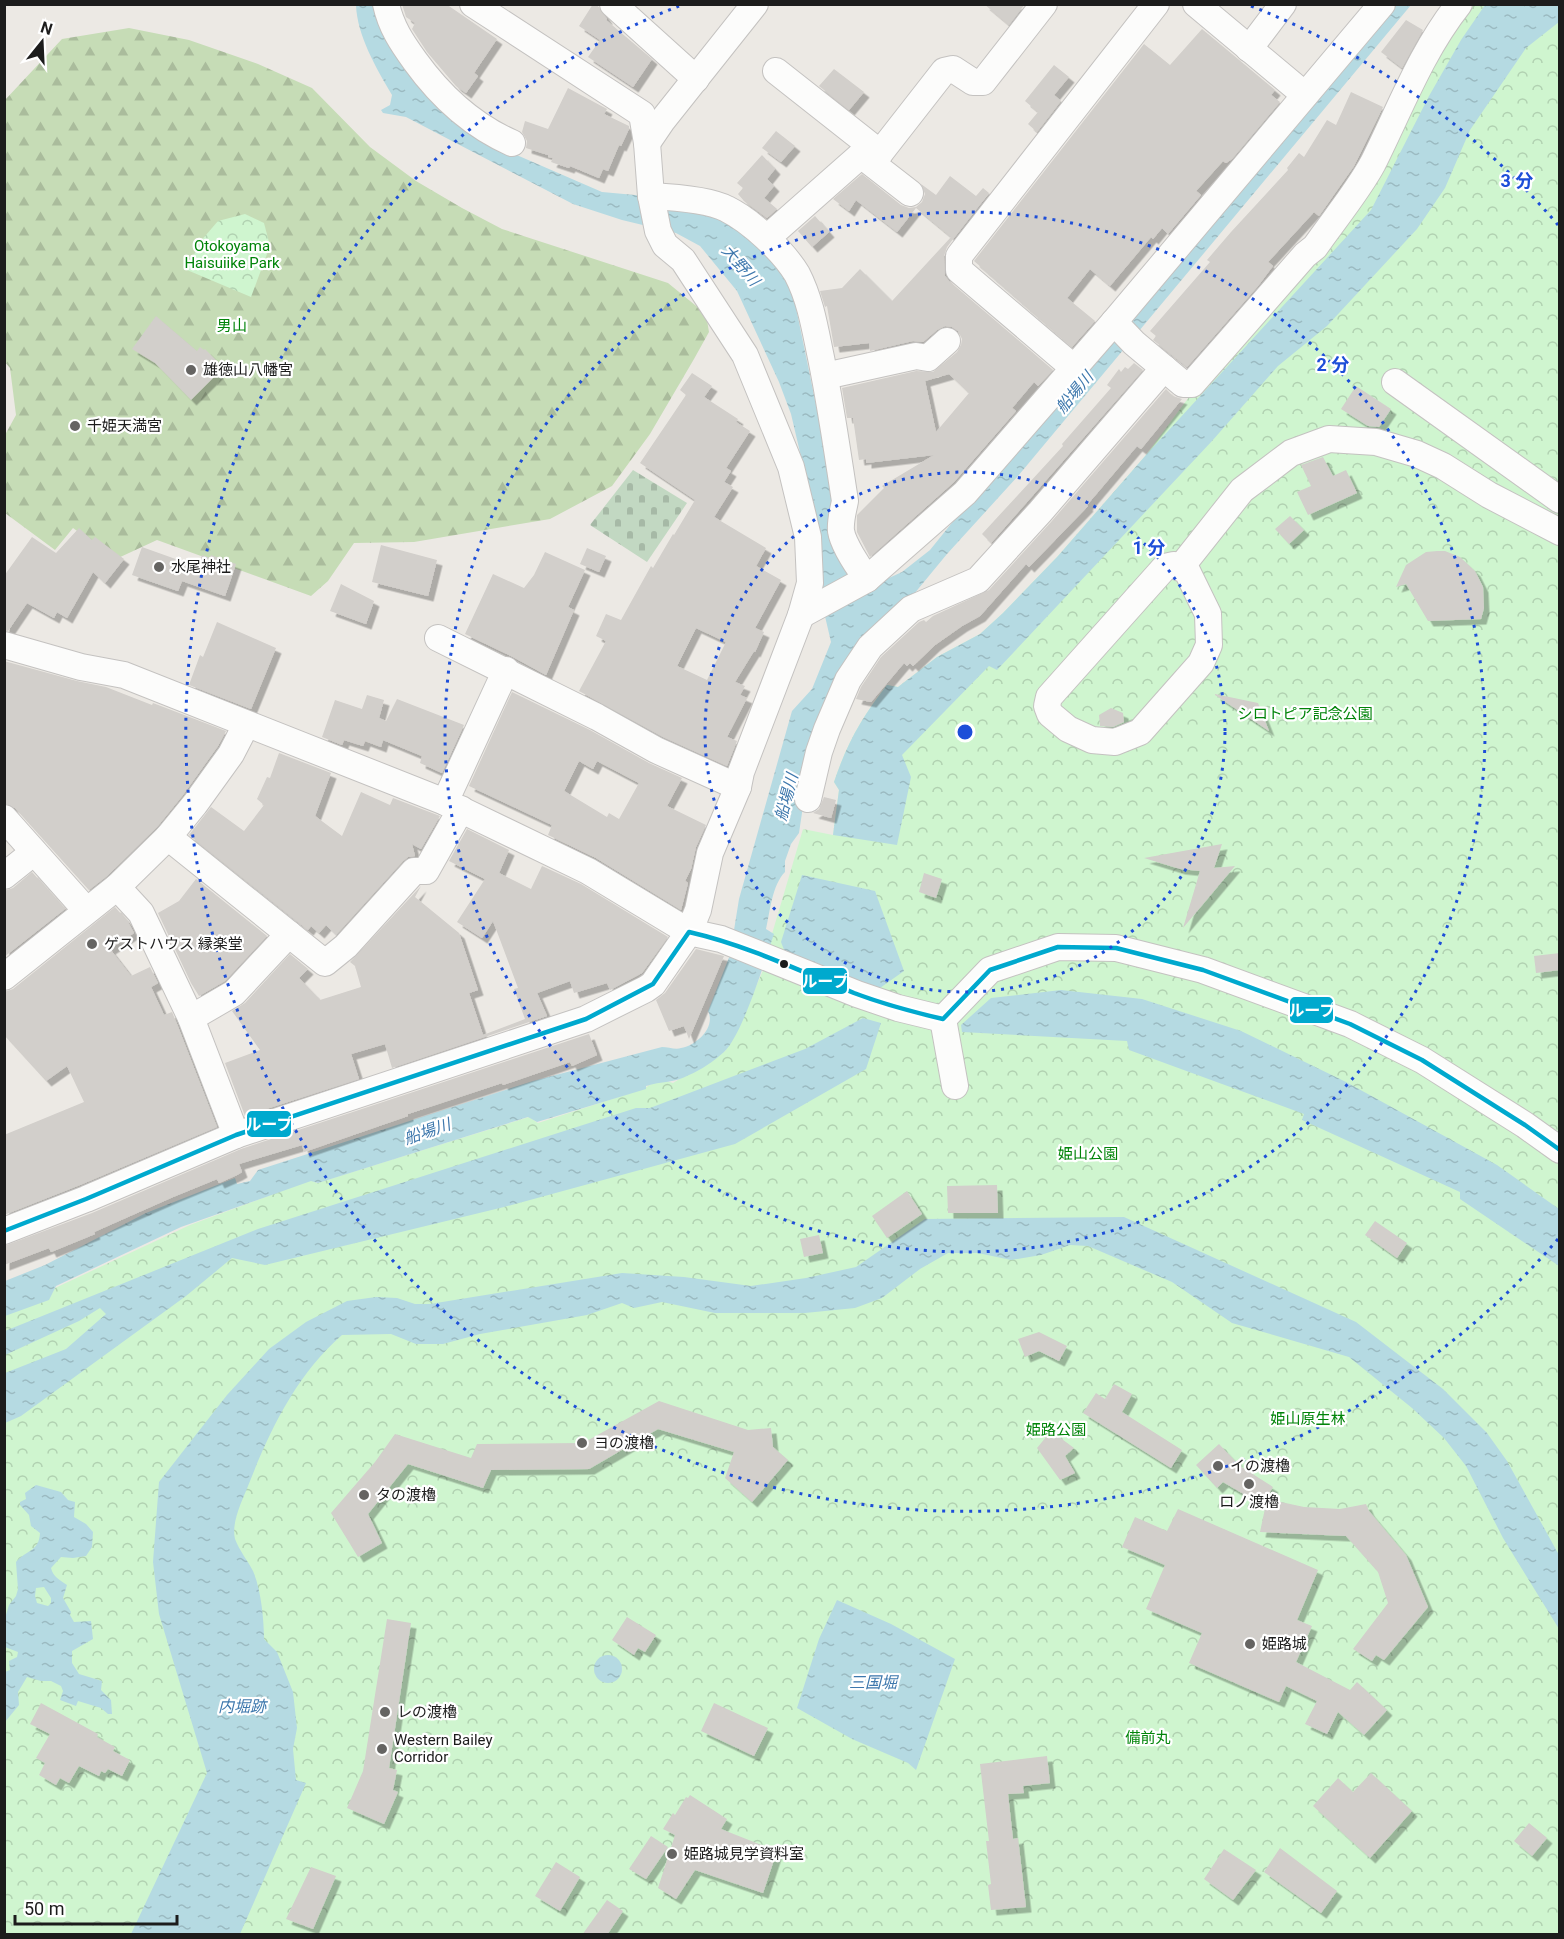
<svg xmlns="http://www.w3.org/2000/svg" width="1564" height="1939" viewBox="0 0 1564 1939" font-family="Roboto,'Noto Sans JP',sans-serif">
<defs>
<pattern id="forest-firs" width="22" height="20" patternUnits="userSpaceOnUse" patternTransform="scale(1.5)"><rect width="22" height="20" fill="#c6dcb6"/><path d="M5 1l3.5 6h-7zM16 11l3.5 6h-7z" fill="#aabc9c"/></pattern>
<pattern id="cemetery-stones" width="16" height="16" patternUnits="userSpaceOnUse" patternTransform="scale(1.5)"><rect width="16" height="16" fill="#c2d8c2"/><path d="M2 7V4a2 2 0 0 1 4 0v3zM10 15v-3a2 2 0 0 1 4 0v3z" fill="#a6b9a6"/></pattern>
<pattern id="park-crowns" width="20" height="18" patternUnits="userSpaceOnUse" patternTransform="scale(1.5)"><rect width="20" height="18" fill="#cff5cf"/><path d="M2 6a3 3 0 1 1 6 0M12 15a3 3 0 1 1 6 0" fill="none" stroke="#b1d1b1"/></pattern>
<pattern id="water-ripples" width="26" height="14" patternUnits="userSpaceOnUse" patternTransform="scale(1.5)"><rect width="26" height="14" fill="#b5dae2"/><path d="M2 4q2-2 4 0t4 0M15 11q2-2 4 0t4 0" fill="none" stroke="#9bbac1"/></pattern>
<filter id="shadow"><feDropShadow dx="5.5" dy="5.5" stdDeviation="0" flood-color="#0004"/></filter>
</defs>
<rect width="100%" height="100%" fill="#ece9e4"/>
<polygon fill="url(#forest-firs)" points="129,28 189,40 258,64 312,88 370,147 416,181 462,208 502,229 668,283 706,314 709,332 694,359 650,434 612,486 550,519 414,542 354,543 328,581 311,596 157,540 116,559 73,528 55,550 5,513 5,435 16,415 10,368 4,361 5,100 62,39"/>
<polygon fill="url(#cemetery-stones)" points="633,470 687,503 647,562 590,525"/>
<g fill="url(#park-crowns)">
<path d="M1466,5h93v1929h-1554l-1,-620 45,-16 6,-10 135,-63 121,-45 6,3 212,-66 9,6 105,-34 17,-10 13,4 52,-32 14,-26 25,-57 5,-24 34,-115 30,6 6,-45 -5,-8c13,-39 28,-65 53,-97l11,2 39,-30 43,-23 23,-21 55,-57 88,-101 43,-58 110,-129z"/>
<polygon points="245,214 264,223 270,246 251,297 187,270 200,242 218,221"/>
</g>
<g fill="url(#water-ripples)" fill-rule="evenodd">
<path d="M356,5h23l110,138 113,49 33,3 96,25 49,47 15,36 33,160 37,126 37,-17 28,-22 25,-31 57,-61 380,-453h19l-393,471 -71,78 -33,40 -38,35 -69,150 -8,54 -8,11 -6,17v11c-13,13 -15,40 -19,57l8,5c-9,26 -31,100 -50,118 -10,9 -23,18 -35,23 -14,8 -28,6 -43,11v3l-109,33 -9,-5 -210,66 -7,-2 -130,46 -125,59 -7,14 -44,16v-35l40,-16 101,-52 89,-35 2,6 13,-3 8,-11 275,-89 129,-34c6,0 14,3 19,1 16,-3 35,-21 27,-37l22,-56 9,-56 53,-188 20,-22 19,-47 -7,-30 -14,-117 -19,-81 -12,-32 -42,-91 -37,-45 -24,-13 -54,-13 -49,-16 -167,-87 -23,-4 -2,-3 9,-5 2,-10c-16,-27 -35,-60 -36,-90z"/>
<path d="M1485,5h74v17l-33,26 -56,82 -25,58 -28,41 -90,97 -49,40 -66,75 -215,229 -8,-4 -87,89 9,22 -14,68 -64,-10 6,-45 -5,-8c13,-39 28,-65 53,-97l11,2 39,-30 43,-23 23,-21 55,-57 88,-101 225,-245 58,-114 32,-56z"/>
<polygon points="802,875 875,891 904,971 880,988 786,955 781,942"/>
<polygon points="1061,990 1142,999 1241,1031 1346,1082 1497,1165 1559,1209 1559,1266 1460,1199 1460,1192 1302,1120 1304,1114 1129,1050 1127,1041 962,1032 961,1025 991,998"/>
<polygon points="863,1018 881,1023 866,1069 735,1144 504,1207 265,1265 232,1258 186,1296 21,1416 5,1423 5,1373 66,1349 106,1314 100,1308 79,1321 5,1355 5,1331 258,1229 636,1108 650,1108 805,1049"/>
<path d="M1124,1217l232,105 87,67 44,44 20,28 52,94v74l-56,-91 -37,-72 -22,-28 -32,-30 -63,-51 -117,-34 -60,-41 -84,-36 -18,-1 -29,10 -30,5 -33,-7h-30l-28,16 -38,29 -27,10 -50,5h-90l-53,-11 -28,6 -12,-5 -35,12 -107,19 -37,10h-27l-25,-10 -49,1c-46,40 -72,95 -94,151 -6,15 -17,37 -13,53 4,11 13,22 18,32 8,18 11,49 11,68l13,13 16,40 4,36 -4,21 3,31 10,3 -66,151h-109l76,-161 -48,-159 -6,-52 6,-80 68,-87 42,-46 37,-27 41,-21 29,-4 21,1 18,6h15l192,-31 62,4 67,9 55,-8 50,-11 69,-48z"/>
<path d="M36,1485l25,7 7,8 7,2 -1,15 12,7 7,8 -1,15 -6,9 -13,2 -12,-1 -10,11c2,9 9,12 16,17l-4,13 8,14 -1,3 4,7 17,-1 2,18 -21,12v12l7,11 23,7 -1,9 10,10 1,14h-4l-7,-6 -23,-7 -2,5 -16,-6 3,-9 -2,-5 -10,-5h-10l-14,-4 -9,15 1,13 -14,17v-50l5,-2 -1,-9 8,-4 1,-5 -13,-5v-29l4,-13 7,-9 2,-7 -2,-27c10,-12 23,-10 24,-29l-9,-7 -2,-11 -9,-10v-3l6,-3 -1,-6zM44,1587l7,11v5l-3,3 -11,-3 -2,-7 1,-8z"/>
<polygon points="837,1600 891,1624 955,1659 916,1770 908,1763 852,1739 797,1708 819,1639"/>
<circle cx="608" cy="1669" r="14"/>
</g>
<g fill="#d2cfcb" fill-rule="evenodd" filter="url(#shadow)">
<polygon points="402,4 446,4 497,39 474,73 478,76 466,93 456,86 427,52 412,29 415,23 406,17"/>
<polygon points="593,4 598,6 607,19 606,20 652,59 633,87 588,57 600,40 579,26"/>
<polygon points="984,4 1025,4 1009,25"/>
<polygon points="1406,20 1423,30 1402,68 1381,52"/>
<polygon points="1202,29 1275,90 1271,95 1280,102 1232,159 1226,163 1223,161 1196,191 1201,195 1168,234 1162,228 1153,239 1151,237 1110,286 1090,269 1067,298 1095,321 1072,347 974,261 1144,44 1170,65"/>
<polygon points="1054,65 1069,77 1054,95 1061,101 1037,132 1028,124 1038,112 1025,101"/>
<polygon points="834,69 864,92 849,110 819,86"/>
<polygon points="568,88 607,109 604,114 629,126 629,129 621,146 619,145 608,171 603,169 599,178 570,166 569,168 551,162 553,158 548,157 548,155 526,148 527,141 522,132 525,121 548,129"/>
<polygon points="1351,92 1383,107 1354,166 1319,216 1314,212 1268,262 1273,266 1258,286 1187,367 1153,340 1156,336 1150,331 1210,262 1207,260 1231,232 1288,170 1287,168 1299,153 1304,157 1327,120 1336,125"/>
<polygon points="776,131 795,146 781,162 762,148"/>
<polygon points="762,155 775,169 767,179 774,186 764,198 777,209 767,218 744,201 738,194 743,188 737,183"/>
<path d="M862,174l39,31 8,3 7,-1 6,-5 3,-8 -4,-10 15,11 14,-19 26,20 7,-8 6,5 -42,54 -3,9 1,20 4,5 104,89 -15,16 -4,-4 -22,26 4,3 -62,71 -84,75 -13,-25v-17l27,-27 -2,-2 52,-31 -68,8v-4l-7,1 -6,-42h-6l-5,-30 74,-17 17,1 24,-20 4,-7 1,-6 -4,-8 -6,-4 -7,-1 -8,4 -14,12 -10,-1 -43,10 -1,-8 -35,4 -7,-41 -2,1 -5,-16 22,-3 18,-19 32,32 59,-64 -35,-29 -19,24 -41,-32 -7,11 -16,-12zM949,374l20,19 -33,39 -11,-51z"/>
<polygon points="815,216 829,232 812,247 798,231"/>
<polygon points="156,316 197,351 200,347 204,350 205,349 218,362 212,367 218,373 191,400 155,363 132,349"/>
<polygon points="1134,363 1143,370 991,543 982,534 1063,446 1062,444 1111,388 1107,385 1119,369 1121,372 1125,367 1128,369"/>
<path d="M692,373l20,13 -8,11 34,22 -2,3 14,9 -24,37 5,3 -7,11 9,5 -19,30 52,31 -10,18 25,14 -26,48 9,4 -9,20 -1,-1 -19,31 10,4 -5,9 7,3 -20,39 10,4 -10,25 -64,-29 -84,-46 27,-50 -10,-5 10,-22 15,6 30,-54 2,2 20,-34 1,1 21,-35 -55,-37 46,-68 -6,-5zM696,628l30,14 -19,38 -30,-14z"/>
<polygon points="1356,386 1391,409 1379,427 1368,426 1341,409"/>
<polygon points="1166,389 1173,396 1182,399 1141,449 1137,446 1087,505 1088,506 1029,567 1026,564 980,616 962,626 935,645 913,666 910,663 907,666 904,663 871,702 856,699 861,687 881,657 919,622 924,620 926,622 933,616 989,590 1051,522"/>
<polygon points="1323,457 1333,476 1346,470 1357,493 1308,515 1297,492 1311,486 1301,465"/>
<polygon points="1290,516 1304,530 1289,544 1275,529"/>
<polygon points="79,528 92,540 95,537 124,559 105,583 93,572 67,618 57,612 54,618 27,603 8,631 4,630 4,576 32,537 56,553"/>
<polygon points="381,545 437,560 428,596 372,582"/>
<polygon points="142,547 198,567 202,555 210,558 211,555 236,564 225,596 182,581 178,591 132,575"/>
<polygon points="587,548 606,556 599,572 580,564"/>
<polygon points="1437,551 1445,551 1460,557 1475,571 1483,587 1484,608 1481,619 1428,621 1406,584 1396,587 1406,565 1426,552"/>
<polygon points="545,552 585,570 568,607 574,610 546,675 513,657 465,634 493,574 524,588 534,575"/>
<polygon points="341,584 374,601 366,624 330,611"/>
<polygon points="217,622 276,648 251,709 189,685 200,655 203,657"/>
<polygon points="4,661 77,681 106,687 152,705 153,703 226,731 218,746 183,795 157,827 107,876 89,890 15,808 4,803"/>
<path d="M512,692l78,38 59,33 33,15 -15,28 39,19 -10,22 -5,22 -6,12 3,2 -7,27 -85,-52 -48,-23 4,-10 -83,-39zM579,761l14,8 4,-8 42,22 -20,36 -10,-6 -2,4 -43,-26z"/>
<polygon points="1215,694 1258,703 1269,731 1215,695"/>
<polygon points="367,695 384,700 379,718 386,721 397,699 464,725 442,773 420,763 422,756 383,740 381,747 365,741 363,746 344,740 342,745 322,737 335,700 362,709"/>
<polygon points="1111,708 1123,713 1124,722 1113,727 1100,726 1099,715"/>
<polygon points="279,753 331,773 315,816 342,836 361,792 390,805 393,798 440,816 421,849 412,844 415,856 408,857 403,861 336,935 326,925 319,933 311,926 308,930 189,835 211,807 244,831 264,805 257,799 267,777 270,778"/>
<polygon points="824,797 836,800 831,818 813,813 819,809"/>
<polygon points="467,829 509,850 499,873 531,889 542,866 581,884 668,937 642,973 610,990 607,983 574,993 570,981 537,993 547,1016 392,1068 385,1044 351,1054 359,1079 245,1116 225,1063 260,1050 232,1011 245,1003 290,954 308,969 299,978 320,1000 361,987 355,966 350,962 421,886 415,897 459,933 478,990 469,993 483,1035 525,1019 514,989 518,988 493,921 482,938 457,922 485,879 449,861"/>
<polygon points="1222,844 1214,868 1235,866 1183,928 1200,871 1180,869 1144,858"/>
<polygon points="32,872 65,909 4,957 4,891 13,888"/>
<polygon points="924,873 942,879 936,898 919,892"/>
<polygon points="196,879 267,936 225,981 199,996 191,983 158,913 179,901"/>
<polygon points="115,907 128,922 134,933 110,949 131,976 150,967 158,983 151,987 164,1015 172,1012 177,1024 217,1127 80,1185 4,1215 4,1135 84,1102 67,1066 46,1081 4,1035 4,992 13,989"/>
<polygon points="696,949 724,956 689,1039 684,1026 669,1031 656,1000 665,993"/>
<polygon points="1560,953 1560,970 1536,973 1534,956"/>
<polygon points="589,1034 597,1055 572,1066 570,1062 503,1085 502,1083 408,1114 408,1116 304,1152 302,1145 239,1164 242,1172 237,1175 219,1183 217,1179 173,1197 94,1232 95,1234 51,1252 49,1248 4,1265 4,1246 92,1213 241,1149"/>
<polygon points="997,1185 998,1213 948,1213 947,1186"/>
<polygon points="907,1191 922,1214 887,1238 872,1216"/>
<polygon points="1375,1221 1407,1243 1397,1258 1365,1235"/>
<polygon points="819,1235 823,1253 804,1257 800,1239"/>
<polygon points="1039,1332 1067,1346 1059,1361 1039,1351 1025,1357 1018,1339"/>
<polygon points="1114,1384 1132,1394 1122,1412 1182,1450 1171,1468 1083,1413 1096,1393 1105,1399"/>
<polygon points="659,1401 748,1430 771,1428 773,1447 788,1460 752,1502 725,1478 734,1452 658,1429 589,1469 491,1470 483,1488 408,1464 368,1514 382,1543 358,1557 331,1513 375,1462 395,1434 471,1458 477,1444 583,1443"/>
<polygon points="1051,1431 1074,1448 1065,1456 1075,1473 1060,1480 1037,1448"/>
<polygon points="1219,1444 1240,1466 1273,1487 1262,1505 1223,1482 1217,1488 1196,1465"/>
<polygon points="1267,1499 1304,1507 1340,1509 1366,1504 1369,1511 1406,1555 1428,1607 1384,1660 1376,1655 1372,1661 1353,1649 1388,1603 1378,1572 1346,1536 1260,1532"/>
<polygon points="1178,1509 1318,1570 1297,1620 1312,1626 1296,1662 1350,1690 1357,1682 1387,1710 1364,1735 1338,1712 1327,1734 1305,1724 1317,1701 1286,1686 1279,1702 1189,1663 1202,1633 1146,1609 1165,1565 1122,1547 1135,1517 1167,1531"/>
<polygon points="627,1617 656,1635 645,1652 638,1648 634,1655 612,1640"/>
<polygon points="387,1619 411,1623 389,1768 397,1770 393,1790 398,1792 384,1824 347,1808 363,1771"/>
<polygon points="41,1703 98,1734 97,1737 115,1747 113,1751 130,1760 122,1776 108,1769 105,1773 101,1771 99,1776 79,1766 69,1783 60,1778 56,1785 39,1775 45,1763 36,1758 50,1734 30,1724"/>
<polygon points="714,1703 768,1728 754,1756 701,1731"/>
<polygon points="1047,1756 1050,1783 1023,1786 1024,1793 1008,1794 1013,1839 1018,1838 1026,1907 991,1910 988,1885 991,1884 986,1841 989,1841 980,1764"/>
<polygon points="1371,1773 1412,1811 1370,1858 1313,1806 1338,1778 1353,1792"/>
<polygon points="690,1795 727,1819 721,1829 777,1851 763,1893 695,1870 676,1899 658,1888 675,1835 663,1829 673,1813 675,1815 686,1797 688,1798"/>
<polygon points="1529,1823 1547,1838 1532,1856 1514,1841"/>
<polygon points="651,1836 668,1847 646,1879 629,1869"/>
<polygon points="1280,1848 1337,1891 1321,1913 1264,1872"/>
<polygon points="1224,1849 1256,1870 1233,1900 1204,1879"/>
<polygon points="556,1862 580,1877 560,1911 535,1896"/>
<polygon points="311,1867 336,1876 313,1929 286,1919"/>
<polygon points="607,1900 623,1911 607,1935 582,1935"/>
</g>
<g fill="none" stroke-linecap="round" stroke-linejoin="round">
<g stroke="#c4c2c0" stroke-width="28">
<g id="minor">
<path d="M386,4c5,23 16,39 29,57 26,36 56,64 97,82"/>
<polyline points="613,4 696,79"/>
<polyline points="1196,4 1305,95"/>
<polyline points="1249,49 1283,4"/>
<polyline points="776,71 880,153"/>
<polyline points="647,143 662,121 755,4"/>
<polyline points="861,155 910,193"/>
<path d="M651,196c20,1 59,4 76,13 24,12 56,42 70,65 12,23 17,49 22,74 11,51 18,102 26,153 -2,10 -5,20 -4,30 2,13 18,37 26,48"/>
<polyline points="767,238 861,155 880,153 944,71 953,69 973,82 983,82 1044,4"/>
<path d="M1114,322l20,21 49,41h9l113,-129 10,-8c18,-26 43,-56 58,-84 27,-54 48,-111 86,-159"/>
<polyline points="1074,368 959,270 959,256 1156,4"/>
<polyline points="825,376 916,356 928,358 947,341"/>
<polyline points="1395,382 1560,500"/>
<polygon points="1174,565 1187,571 1208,614 1209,645 1201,663 1140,732 1115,742 1092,740 1068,729 1050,714 1047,706 1049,697 1165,567"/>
<polyline points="1181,567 1242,490 1291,453 1329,439 1376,442 1417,454 1443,466 1489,495 1560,532"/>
<polyline points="801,615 867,579 965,493 1114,322 1382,4"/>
<polyline points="438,638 597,717 656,750 738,787"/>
<polyline points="4,645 81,667 124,675 445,802 588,871 689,932 721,939 857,994 898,1008 943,1019"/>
<polyline points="808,799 819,752 827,729 848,680 870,647 911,609 978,580 1040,512 1164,368"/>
<polyline points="445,802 506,670"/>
<polyline points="4,818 86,910"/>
<polyline points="168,837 325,963 346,946 414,871 426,871 461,809"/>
<polyline points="4,876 34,852"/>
<polyline points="117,887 141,913 191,1018 236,1135"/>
<polyline points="4,977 117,887 168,837 195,804 231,754 246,725"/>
<polyline points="191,1018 234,993 289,934"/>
<polyline points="943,1019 990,970 1058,947 1116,948 1203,970 1350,1024 1422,1060 1525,1125 1560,1150"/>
<polyline points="943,1019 955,1086"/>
<polyline points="4,1231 86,1199 236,1135 586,1019 646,989 653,984 689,932 698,910 710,853 738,787 741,772 801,615 810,583 808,537 791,467 745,355 683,260 665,245 658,231 651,196 647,143 642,114 473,4"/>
</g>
</g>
<use href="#minor" stroke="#fcfcfb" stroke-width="26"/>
<g stroke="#fff" stroke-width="9">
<path id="bus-1" d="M4,1231l82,-32 150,-64 350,-116 67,-35 36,-52c57,13 111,39 165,61 29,11 59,19 89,26l47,-49 68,-23 58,1 87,22 147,54 72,36 103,65 35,25"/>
</g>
<use href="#bus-1" stroke="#00a9ce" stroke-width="4.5"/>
</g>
<g fill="none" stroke="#1d4ed8" stroke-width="3" stroke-dasharray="3 6">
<circle cx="965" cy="732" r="260"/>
<circle cx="965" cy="732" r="520"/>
<path d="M1558 1239A780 780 0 1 1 679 6M1251 6A780 780 0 0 1 1558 225"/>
</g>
<g fill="#656462" stroke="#fff" stroke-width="2">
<circle cx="191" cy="370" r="6"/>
<circle cx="75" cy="426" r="6"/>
<circle cx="159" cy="567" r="6"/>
<circle cx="92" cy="944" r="6"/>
<circle cx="582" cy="1443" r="6"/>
<circle cx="1218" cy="1466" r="6"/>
<circle cx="1249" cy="1484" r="6"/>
<circle cx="364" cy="1495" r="6"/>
<circle cx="1250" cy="1644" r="6"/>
<circle cx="385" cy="1712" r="6"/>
<circle cx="382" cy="1749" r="6"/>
<circle cx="672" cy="1854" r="6"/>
</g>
<circle fill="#1c1c1c" stroke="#fff" stroke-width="2" cx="784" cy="964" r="5"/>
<g text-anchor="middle" stroke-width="4.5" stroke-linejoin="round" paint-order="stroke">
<g font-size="15" fill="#018409" stroke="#fff">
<text x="232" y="251">Otokoyama<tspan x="232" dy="17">Haisuiike Park</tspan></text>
<text x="232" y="331">男山</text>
<text x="1305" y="719">シロトピア記念公園</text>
<text x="1088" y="1159">姫山公園</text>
<text x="1308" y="1424">姫山原生林</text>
<text x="1056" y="1435">姫路公園</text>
<text x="1148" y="1743">備前丸</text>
</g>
<g font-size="15" fill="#1c1c1c" stroke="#fff" text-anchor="start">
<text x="203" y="375">雄徳山八幡宮</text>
<text x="87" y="431">千姫天満宮</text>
<text x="171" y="572">水尾神社</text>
<text x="104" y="949">ゲストハウス 縁楽堂</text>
<text x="594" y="1448">ヨの渡櫓</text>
<text x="1230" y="1471">イの渡櫓</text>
<text x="376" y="1500">タの渡櫓</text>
<text x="1249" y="1507" text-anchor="middle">ロノ渡櫓</text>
<text x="1262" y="1649">姫路城</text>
<text x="397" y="1717">レの渡櫓</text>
<text x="394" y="1745">Western Bailey<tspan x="394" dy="17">Corridor</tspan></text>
<text x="684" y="1859">姫路城見学資料室</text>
</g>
<g font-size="16" font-style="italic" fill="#3e78ad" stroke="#fff">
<text transform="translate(741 265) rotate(49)" y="6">大野川</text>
<text transform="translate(1074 392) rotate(-50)" y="6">船場川</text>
<text transform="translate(786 797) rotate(-75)" y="6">船場川</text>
<text transform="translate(427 1131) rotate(-19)" y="6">船場川</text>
<text x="873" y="1688">三国堀</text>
<text x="242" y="1712">内堀跡</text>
</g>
</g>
<circle cx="965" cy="732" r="9" fill="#1d4ed8" stroke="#fff" stroke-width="3"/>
<g font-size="18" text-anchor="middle" font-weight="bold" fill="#1d4ed8" stroke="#fff" stroke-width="4.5" stroke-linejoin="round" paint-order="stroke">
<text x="1517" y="187">3 分</text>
<text x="1333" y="371">2 分</text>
<text x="1149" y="554">1 分</text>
</g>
<g stroke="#fff" stroke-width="2">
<rect x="802" y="967" width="46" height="28" rx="6" fill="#00a9ce"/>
<rect x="1289" y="996" width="45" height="28" rx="6" fill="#00a9ce"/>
<rect x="246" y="1110" width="46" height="28" rx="6" fill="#00a9ce"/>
</g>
<g font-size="16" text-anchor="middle" font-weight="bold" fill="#fff">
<text x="825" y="987">ループ</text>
<text x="1312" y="1016">ループ</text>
<text x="269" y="1130">ループ</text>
</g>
<rect width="1564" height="1939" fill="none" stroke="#1c1c1c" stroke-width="12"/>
<g transform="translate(42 42) rotate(18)" stroke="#ffffff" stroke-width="4.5" paint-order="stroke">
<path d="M0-4.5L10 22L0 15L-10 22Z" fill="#1c1c1c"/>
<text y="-9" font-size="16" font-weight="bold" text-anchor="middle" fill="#1c1c1c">N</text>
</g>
<path d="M15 1915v9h162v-9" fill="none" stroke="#1c1c1c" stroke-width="3"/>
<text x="24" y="1915" font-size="18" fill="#1c1c1c" stroke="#ffffff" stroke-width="4.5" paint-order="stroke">50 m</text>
</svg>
